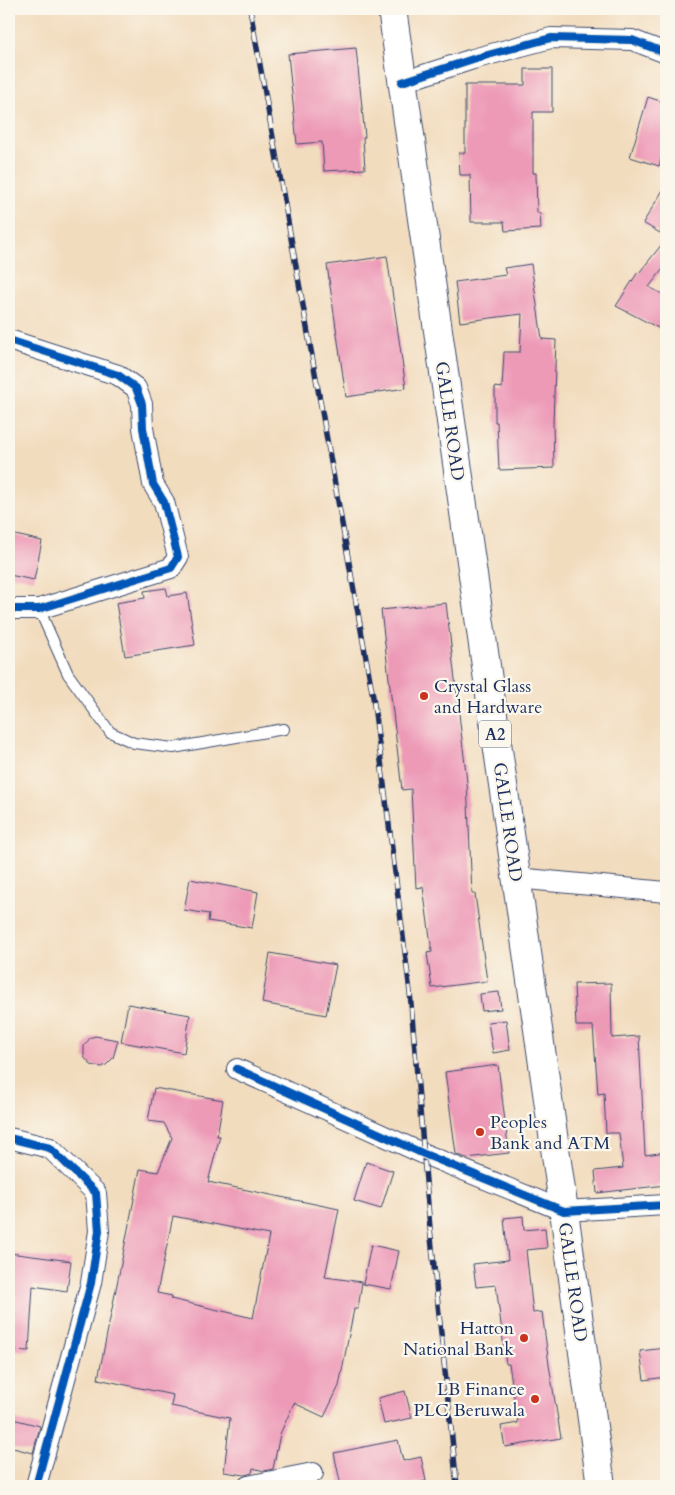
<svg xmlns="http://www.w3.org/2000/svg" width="675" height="1495" viewBox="0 0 675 1495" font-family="Cardo,serif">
<rect width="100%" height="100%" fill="#fbf7ec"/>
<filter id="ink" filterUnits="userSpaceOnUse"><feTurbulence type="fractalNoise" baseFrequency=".02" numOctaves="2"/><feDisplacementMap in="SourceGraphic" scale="10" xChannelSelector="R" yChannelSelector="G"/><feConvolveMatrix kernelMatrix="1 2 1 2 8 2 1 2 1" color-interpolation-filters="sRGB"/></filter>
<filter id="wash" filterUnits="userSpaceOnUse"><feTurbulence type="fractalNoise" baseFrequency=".0096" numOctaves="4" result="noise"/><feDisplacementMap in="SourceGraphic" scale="20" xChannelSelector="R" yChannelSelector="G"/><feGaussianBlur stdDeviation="1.12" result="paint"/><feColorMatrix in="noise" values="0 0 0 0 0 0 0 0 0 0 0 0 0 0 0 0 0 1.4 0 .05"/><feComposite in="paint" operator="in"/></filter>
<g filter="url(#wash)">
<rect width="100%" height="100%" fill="#f2dcbe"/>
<g id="blocks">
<g fill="#ed9ab7" fill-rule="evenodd">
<polygon points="356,48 365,137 363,138 365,169 324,171 322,142 297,144 288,54"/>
<polygon points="525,69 552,69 552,112 533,112 533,173 536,173 537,213 540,213 541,229 505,231 504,222 471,222 470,175 460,175 459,153 465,153 465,85 525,85"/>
<polygon points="648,97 666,103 666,143 659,166 630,157"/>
<polygon points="666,185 666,222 660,233 643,223"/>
<polygon points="666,239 666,265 649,287 666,296 666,332 616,306 638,272 639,273"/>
<polygon points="387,256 406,388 346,397 327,265"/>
<polygon points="531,264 542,339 556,340 553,423 554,468 499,470 497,422 495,422 495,387 502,388 504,352 520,352 522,314 460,322 455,282 506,275 504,268"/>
<polygon points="11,534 42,541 34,580 9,575 9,545"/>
<polygon points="166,588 168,596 187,593 195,645 125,656 116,603 145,598 144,591"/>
<polygon points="446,603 467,782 472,894 475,894 487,981 432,988 427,953 432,952 423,887 416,888 411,789 402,790 381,610"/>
<polygon points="190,879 258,892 252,928 208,921 209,914 184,910"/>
<polygon points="270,953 336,965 326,1015 262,1003"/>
<polygon points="611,983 612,1038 639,1036 645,1155 666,1152 666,1185 597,1193 595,1171 623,1168 619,1133 606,1133 604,1093 598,1094 593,1026 576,1026 574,984"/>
<polygon points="499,992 501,1009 482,1011 480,994"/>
<polygon points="128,1004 190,1015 184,1053 121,1042"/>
<polygon points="506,1020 510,1050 493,1053 488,1022"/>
<polygon points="95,1036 118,1040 113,1058 106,1065 102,1067 91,1065 84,1057 84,1046 90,1038"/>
<polygon points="498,1065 509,1153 466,1158 456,1154 445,1072"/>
<path d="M154,1088l69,12 -6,36h3l-12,46 131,27 -14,68 37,5 -4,27h-4l-15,77 -15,31 -30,-14 -14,31 -7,35 -9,2 -11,-3 -1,5 -7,2 -21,-3 6,-54 -59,-12 2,-11 -75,-16 42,-210 18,3 14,-34 -8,-15 -16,-2zM173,1216l96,19 -16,83 -82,-19 1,-3 -15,-3z"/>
<polygon points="366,1162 393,1171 381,1209 354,1201"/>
<polygon points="523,1216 524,1230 545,1228 547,1248 526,1250 533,1313 542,1312 549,1365 561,1438 505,1447 501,1426 518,1423 509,1364 506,1364 496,1285 476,1287 473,1264 508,1260 504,1218"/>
<polygon points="371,1245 399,1251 391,1289 363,1284"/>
<polygon points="9,1253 71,1261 67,1291 33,1286 29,1351 9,1350"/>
<polygon points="666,1348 666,1377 644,1380 640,1351"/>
<polygon points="405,1391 412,1418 384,1424 378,1398"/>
<polygon points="9,1418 40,1426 33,1453 9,1447"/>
<polygon points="398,1440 403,1461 421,1457 426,1481 402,1486 341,1486 334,1453"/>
</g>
</g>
</g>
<g filter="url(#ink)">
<use href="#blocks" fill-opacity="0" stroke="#3b496c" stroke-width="1"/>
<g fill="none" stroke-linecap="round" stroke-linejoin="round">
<g stroke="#3b496c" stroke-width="12">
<polyline id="lane" points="39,609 68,674 110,732 134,743 173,748 284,729"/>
</g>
<g stroke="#3b496c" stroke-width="22">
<g id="street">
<polyline points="402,82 473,59 551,38 632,40 666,53"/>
<polyline points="9,340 118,375 136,388 142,404 143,428 153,484 164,502 178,557 171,568 39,609 9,609"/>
<polyline points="516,878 666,892"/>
<polyline points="237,1069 424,1154 564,1211 666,1205"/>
<polyline points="9,1138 50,1148 96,1193 99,1231 91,1283 36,1486"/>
<polyline points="248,1486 313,1473"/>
</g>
</g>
<g stroke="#3b496c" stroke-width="30">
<polyline id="highway" points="392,9 564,1211 601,1486"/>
</g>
<use href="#lane" stroke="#fff" stroke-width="10"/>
<use href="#street" stroke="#fff" stroke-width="20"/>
<use href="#highway" stroke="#fff" stroke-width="28"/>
<g stroke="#1b2f5e" stroke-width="5.5">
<polyline id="rail" points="250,9 373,697 410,992 430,1228 457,1486"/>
</g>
<use href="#rail" stroke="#fbf7ec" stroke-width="4" stroke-dasharray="11" stroke-linecap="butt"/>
<g stroke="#fbf7ec" stroke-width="11">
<g id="cycleway">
<polyline points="402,82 473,59 551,38 632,40 666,53"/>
<polyline points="9,340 118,375 136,388 142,404 143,428 153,484 164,502 178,557 171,568 39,609 9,609"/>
<polyline points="237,1069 424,1154 564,1211 666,1205"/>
<polyline points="9,1138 50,1148 96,1193 99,1231 91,1283 36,1486"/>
</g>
</g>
<use href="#cycleway" stroke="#0057b8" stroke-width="8"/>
</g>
</g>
<g fill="#c8321e" stroke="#fbf7ec" stroke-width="2">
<circle cx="424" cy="696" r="5"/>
<circle cx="480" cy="1132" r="5"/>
<circle cx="524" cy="1338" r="5"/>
<circle cx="535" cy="1399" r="5"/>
</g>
<g text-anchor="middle" stroke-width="4.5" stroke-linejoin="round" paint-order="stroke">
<rect fill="#fbf7ec" stroke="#5e6b89" stroke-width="1" x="479" y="720.5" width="32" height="27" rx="4"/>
<g font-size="16" font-weight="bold" fill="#1b2f5e">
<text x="495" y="740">A2</text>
</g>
<g font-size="18" fill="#1b2f5e" stroke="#fbf7ec">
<text transform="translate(450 421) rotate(82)" y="6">GALLE ROAD</text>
<text transform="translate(508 822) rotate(82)" y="6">GALLE ROAD</text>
<text transform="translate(573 1282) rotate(82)" y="6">GALLE ROAD</text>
</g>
<g font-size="18" fill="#1b2f5e" stroke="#fbf7ec" text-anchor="start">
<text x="434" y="692">Crystal Glass<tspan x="434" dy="21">and Hardware</tspan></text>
<text x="490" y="1128">Peoples<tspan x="490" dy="21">Bank and ATM</tspan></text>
<text x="514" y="1334" text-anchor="end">Hatton<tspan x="514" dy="21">National Bank</tspan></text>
<text x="525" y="1395" text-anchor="end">LB Finance<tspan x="525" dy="21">PLC Beruwala</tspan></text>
</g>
</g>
<rect width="675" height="1495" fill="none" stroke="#fbf7ec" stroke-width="30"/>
</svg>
